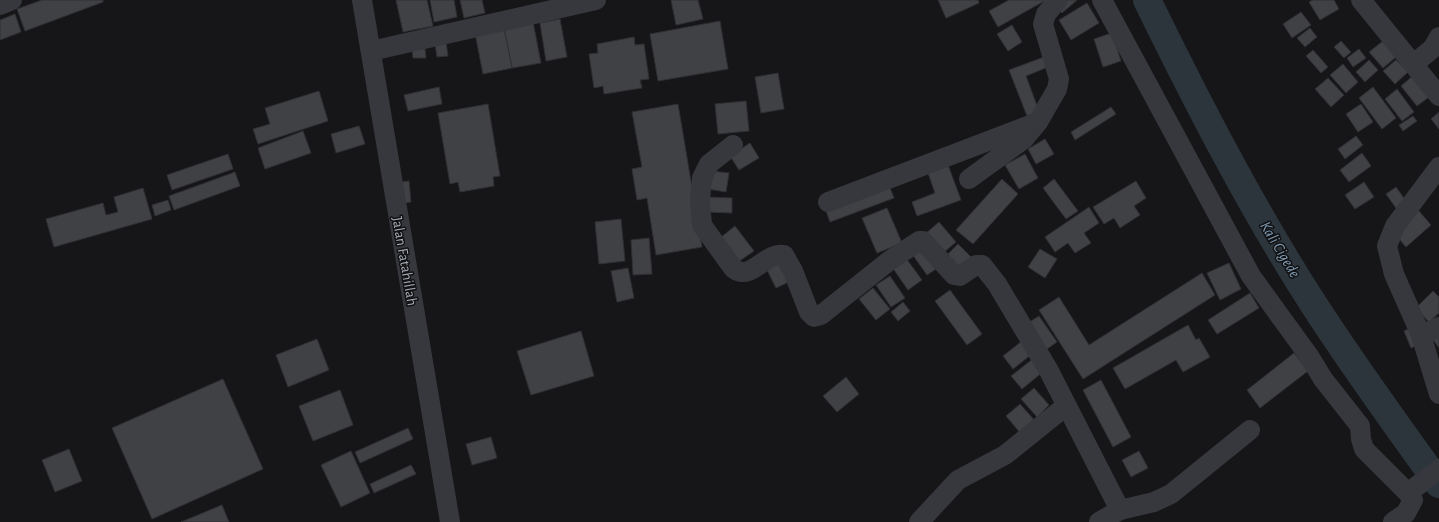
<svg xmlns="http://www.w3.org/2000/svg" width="1439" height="522" viewBox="0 0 1439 522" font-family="'Alegreya Sans',sans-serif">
<rect width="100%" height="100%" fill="#161618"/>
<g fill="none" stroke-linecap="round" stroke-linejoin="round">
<path stroke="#2c353c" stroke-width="28" d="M1147,0c51,104 106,211 169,308 39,60 81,118 123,176"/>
</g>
<g fill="#404145" stroke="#303034">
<polygon points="42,0 103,0 103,2 25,31 17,9"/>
<polygon points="396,0 427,0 433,26 403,32"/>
<polygon points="430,0 454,0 457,17 434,22"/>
<polygon points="460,0 482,0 485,13 464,18"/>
<polygon points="671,0 698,0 703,19 676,25"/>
<polygon points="938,0 978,0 979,3 946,18"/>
<polygon points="1009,0 1046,0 998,27 989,11"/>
<polygon points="1066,0 1077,0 1062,13 1057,8"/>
<polygon points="1313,0 1334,0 1339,9 1320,20 1309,2"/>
<polygon points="1087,3 1099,23 1071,40 1059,20"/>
<polygon points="1301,12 1311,25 1292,38 1283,24"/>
<polygon points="15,14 21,32 0,40 0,20"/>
<polygon points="560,19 567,57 546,61 540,23"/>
<polygon points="720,21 728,69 658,81 650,34"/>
<polygon points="533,22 541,63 512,68 504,28"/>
<polygon points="1012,25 1022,42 1008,51 997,34"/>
<polygon points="504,28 512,68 483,74 475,33"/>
<polygon points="1310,28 1317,37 1305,47 1297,38"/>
<polygon points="1112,33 1121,61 1103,67 1094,39"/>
<polygon points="634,37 635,45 644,44 649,79 640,80 642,88 604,94 603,86 594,88 589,54 598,53 597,44"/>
<polygon points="1341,41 1351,52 1344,58 1334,47"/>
<polygon points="1383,41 1396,57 1383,68 1369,52"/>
<polygon points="446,42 448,56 437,57 435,44"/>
<polygon points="412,49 425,49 426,58 413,58"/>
<polygon points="1359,49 1366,58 1353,67 1347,58"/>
<polygon points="1313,50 1328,67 1321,73 1306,56"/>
<polygon points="1044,57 1048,67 1026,76 1039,111 1027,116 1009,70"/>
<polygon points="1369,60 1378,70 1365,82 1356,72"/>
<polygon points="1396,60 1408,72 1395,84 1383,71"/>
<polygon points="1343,64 1358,82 1346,93 1330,75"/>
<polygon points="778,73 784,109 761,113 755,77"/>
<polygon points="1416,73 1433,94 1417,106 1401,86"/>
<polygon points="1328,78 1344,95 1331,107 1315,89"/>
<polygon points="439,87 442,104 408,111 404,95"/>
<polygon points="1373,87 1396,118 1382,129 1359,98"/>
<polygon points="1397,89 1414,112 1402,121 1385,99"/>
<polygon points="319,91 328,121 258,144 253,129 270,124 265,108"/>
<polygon points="746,101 749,131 718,134 715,104"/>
<polygon points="488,104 500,176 493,177 494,186 460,192 458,182 450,184 438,113"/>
<polygon points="678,104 702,247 656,255 647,198 637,200 632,169 642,167 632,112"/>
<polygon points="1361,104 1373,122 1358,132 1346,114"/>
<polygon points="1111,107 1116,114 1075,140 1071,132"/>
<polygon points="1439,112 1439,129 1431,119"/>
<polygon points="1413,116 1417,121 1403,131 1399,125"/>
<polygon points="359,126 365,144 336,153 331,134"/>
<polygon points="303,131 311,153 265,169 258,148"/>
<polygon points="1356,136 1363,145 1345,159 1338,149"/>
<polygon points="1045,139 1054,154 1036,164 1028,149"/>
<polygon points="750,143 759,158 739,170 730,156"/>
<polygon points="1362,153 1371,166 1349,182 1340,170"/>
<polygon points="228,154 233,169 172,190 167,175"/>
<polygon points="1025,154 1038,178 1019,189 1005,165"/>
<polygon points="948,165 961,200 917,216 912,202 935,193 928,173"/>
<polygon points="711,171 729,173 726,192 708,189"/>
<polygon points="235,172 240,186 174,210 169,196"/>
<polygon points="1002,179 1018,194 973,244 956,230"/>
<polygon points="1054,179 1078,211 1066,219 1043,188"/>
<polygon points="409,181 411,202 403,203 401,182"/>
<polygon points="1136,181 1146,198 1134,206 1140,215 1120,228 1114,218 1104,224 1093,207"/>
<polygon points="1364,182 1374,197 1355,209 1345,195"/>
<polygon points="888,183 894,198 830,222 825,208"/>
<polygon points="1396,187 1406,201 1396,208 1386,194"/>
<polygon points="143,188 152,219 54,247 46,219 103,203 106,215 118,212 114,197"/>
<polygon points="707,197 732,198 732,213 707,212"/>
<polygon points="168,200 171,210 155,216 152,205"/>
<polygon points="1089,207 1099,223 1084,233 1091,243 1075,253 1068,243 1055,252 1045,237"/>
<polygon points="887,208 902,243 877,253 862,218"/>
<polygon points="1419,211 1431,225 1406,247 1394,233"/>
<polygon points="621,219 625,261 599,264 595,222"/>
<polygon points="939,222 956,242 943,253 925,234"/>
<polygon points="735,226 754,251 738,262 720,238"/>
<polygon points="649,238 652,274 633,275 631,240"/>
<polygon points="958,244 974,260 962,272 946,256"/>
<polygon points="924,246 939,267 927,275 912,254"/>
<polygon points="1040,249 1057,259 1045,278 1028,267"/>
<polygon points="905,257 922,280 908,290 892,267"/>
<polygon points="784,260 793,280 776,288 766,268"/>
<polygon points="1229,263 1241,289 1220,300 1207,273"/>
<polygon points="628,268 634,298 617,302 611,271"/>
<polygon points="1202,273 1215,295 1083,379 1039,310 1059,297 1089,345"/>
<polygon points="890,276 905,298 891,307 876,285"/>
<polygon points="873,288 890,309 876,320 859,299"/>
<polygon points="950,290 982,334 967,345 935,301"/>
<polygon points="1433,291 1439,297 1439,313 1429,322 1416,308"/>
<polygon points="1250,293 1259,308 1217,334 1208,320"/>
<polygon points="903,302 910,311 898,321 891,312"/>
<polygon points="1039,316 1057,342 1047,349 1028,323"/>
<polygon points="1188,325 1196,340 1199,338 1210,357 1183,372 1176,360 1125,389 1113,368"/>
<polygon points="1413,327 1420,344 1411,348 1404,331"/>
<polygon points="581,331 594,376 531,395 517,351"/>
<polygon points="1439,333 1439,348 1432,338"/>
<polygon points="317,339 329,370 288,387 276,355"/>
<polygon points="1022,341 1032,354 1013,369 1003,356"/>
<polygon points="1294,353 1308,371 1260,408 1247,390"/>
<polygon points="1034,358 1044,371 1022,389 1011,376"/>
<polygon points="846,377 859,394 837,412 823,396"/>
<polygon points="223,379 263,469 152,519 112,428"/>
<polygon points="1101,380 1131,437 1113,447 1083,390"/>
<polygon points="1034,388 1049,405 1037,417 1021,399"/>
<polygon points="340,390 353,425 313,441 299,406"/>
<polygon points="1020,404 1036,422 1022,435 1006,416"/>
<polygon points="408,428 413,439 360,463 355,452"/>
<polygon points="491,437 497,458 472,465 466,444"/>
<polygon points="69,449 82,481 55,492 42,460"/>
<polygon points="351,451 370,493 341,507 321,465"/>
<polygon points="1139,451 1148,468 1131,477 1122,460"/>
<polygon points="411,465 416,474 374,493 370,484"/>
<polygon points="222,505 229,522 181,522"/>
</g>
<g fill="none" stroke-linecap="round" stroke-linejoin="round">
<g stroke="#37383d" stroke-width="20">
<polyline points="362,0 450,522"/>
<polyline points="1102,0 1251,276 1309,356 1323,379 1360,426 1361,439 1364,449 1408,493 1413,500 1406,513 1393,522"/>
<polyline points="1361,0 1439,96"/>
<polyline points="0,5 12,0"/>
<polyline points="371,51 596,0"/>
<polyline points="1414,64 1433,48 1439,37"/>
<path d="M733,145l-24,19 -7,14 -2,23 2,24 31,43c18,15 32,-17 51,-13l9,16 16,41 5,5 7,-2 68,-54 30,-20h4l31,34 6,1 16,-11h6l15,19 52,87 71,139"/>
<polyline points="1439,167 1395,226 1387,246 1394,274 1421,335 1439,394"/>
<polyline points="969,179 1024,139 1038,122 1057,89 1059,79 1043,24 1046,14 1058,0"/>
<polyline points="828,202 1038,122"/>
<polyline points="1421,335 1439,327"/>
<polyline points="1408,493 1439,469"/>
<polyline points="919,522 958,480 1005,455 1066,406"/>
<polyline points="1099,522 1120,510 1154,502 1171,494 1250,430"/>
</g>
</g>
<g text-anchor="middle" stroke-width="3" stroke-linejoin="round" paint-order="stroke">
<g font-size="15" fill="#a8adb8" stroke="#111113">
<text transform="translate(405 261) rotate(80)" y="5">Jalan Fatahillah</text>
</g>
<g font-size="16" font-style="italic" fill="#7f9bb3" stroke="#111113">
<text transform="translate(1281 249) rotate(59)" y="6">Kali Cigede</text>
</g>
</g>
</svg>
